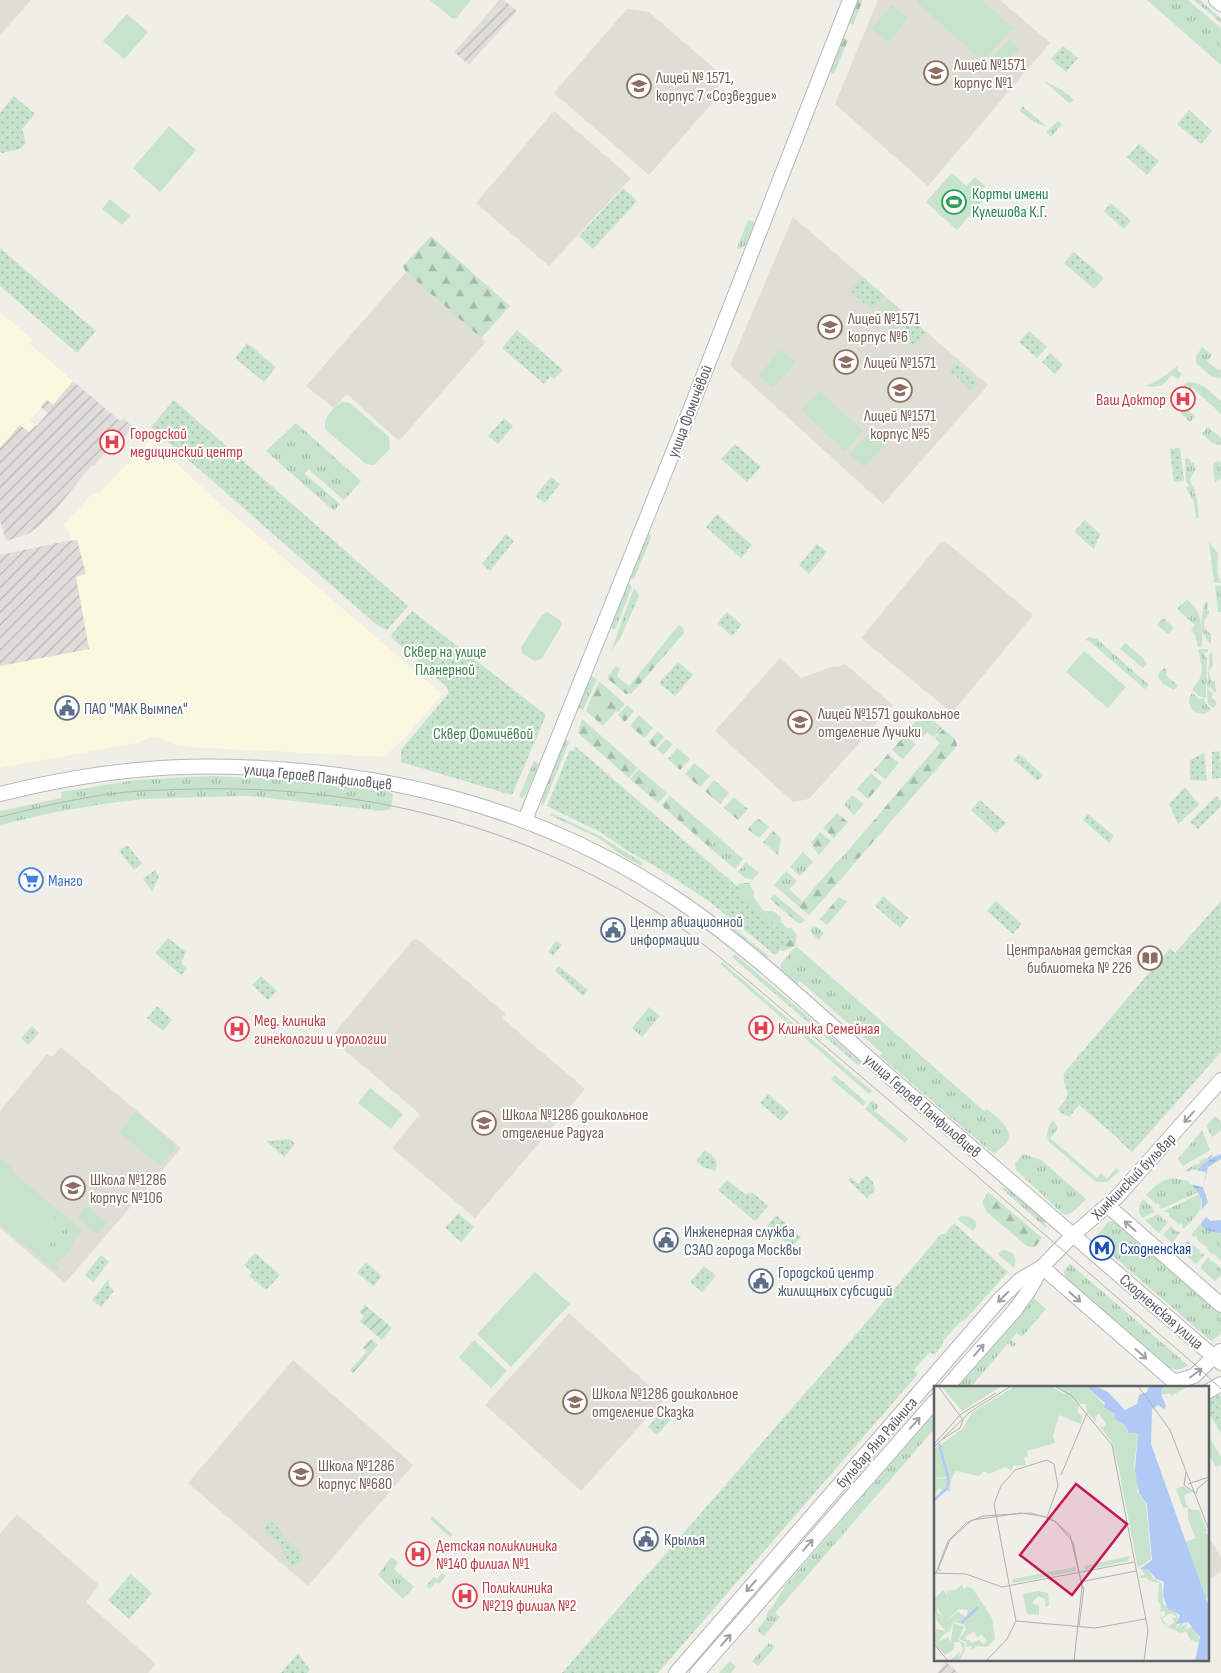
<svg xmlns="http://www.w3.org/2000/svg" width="1221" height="1673" viewBox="0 0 1221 1673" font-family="'Sofia Sans Condensed',sans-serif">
<defs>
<pattern id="industrial-furrows" width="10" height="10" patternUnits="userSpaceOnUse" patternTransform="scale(1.25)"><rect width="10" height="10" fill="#deddd9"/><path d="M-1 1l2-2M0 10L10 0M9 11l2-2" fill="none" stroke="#b7b7b4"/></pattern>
<pattern id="grass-tufts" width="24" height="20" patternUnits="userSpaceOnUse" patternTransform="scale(1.25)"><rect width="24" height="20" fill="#c7e3cc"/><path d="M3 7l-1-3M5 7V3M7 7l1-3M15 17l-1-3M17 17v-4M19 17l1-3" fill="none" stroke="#a5bba9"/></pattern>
<pattern id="forest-firs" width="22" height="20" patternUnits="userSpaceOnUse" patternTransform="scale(1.25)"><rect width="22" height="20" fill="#c7e3cc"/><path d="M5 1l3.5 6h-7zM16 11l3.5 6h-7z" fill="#a5bba9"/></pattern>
<pattern id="park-dots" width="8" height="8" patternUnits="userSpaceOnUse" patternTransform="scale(1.25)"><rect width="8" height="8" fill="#c7e3cc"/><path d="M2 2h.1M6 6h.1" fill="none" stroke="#a5bba9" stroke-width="1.8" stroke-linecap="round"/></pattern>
<pattern id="garden-furrows" width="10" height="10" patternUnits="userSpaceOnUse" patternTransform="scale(1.25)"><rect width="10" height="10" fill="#c7e3cc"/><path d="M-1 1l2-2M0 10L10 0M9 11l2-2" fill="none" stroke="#a5bba9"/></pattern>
<pattern id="water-ripples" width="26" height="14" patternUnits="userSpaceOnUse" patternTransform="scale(1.25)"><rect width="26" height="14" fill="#b0caf5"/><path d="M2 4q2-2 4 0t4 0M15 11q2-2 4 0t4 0" fill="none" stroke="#92a7ca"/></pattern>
</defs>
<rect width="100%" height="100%" fill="#efeee7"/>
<g fill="#faf9e0">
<polygon points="0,312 32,339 29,343 73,381 53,405 47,400 37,412 30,420 36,425 29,433 20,425 0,448"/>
<polygon points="151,439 208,493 442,694 405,738 384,757 188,747 173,744 155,736 136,743 0,768 0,666 89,649 76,577 85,574 77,540 71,540 69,532 63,525 92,494 100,492"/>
</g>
<g fill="url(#industrial-furrows)">
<polygon points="500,0 504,0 517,11 469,65 454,52"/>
<polygon points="73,381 120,421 123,418 133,427 125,436 121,434 94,466 92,465 53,513 39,526 28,534 6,541 0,521 0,448 20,425 29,432 36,425 37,426 48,413 41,407 47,400 53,405"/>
<polygon points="77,540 86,574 76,577 89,649 0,666 0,555 62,542"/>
<polygon points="946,1662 959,1673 937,1673"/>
</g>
<g fill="#deded5">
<polygon points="0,0 31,0 0,35"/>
<polygon points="878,0 1000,0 1050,43 928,186 835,104"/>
<polygon points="627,9 649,12 724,77 724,80 710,96 713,102 649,175 554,93"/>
<polygon points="554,111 631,178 549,266 476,203"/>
<polygon points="793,217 988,385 883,504 730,365"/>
<polygon points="406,272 486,342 399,441 347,394 334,408 306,386"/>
<polygon points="945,541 1033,615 952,713 861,638 941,542"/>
<polygon points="780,658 801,678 834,666 838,667 845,664 893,705 809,799 793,802 715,731"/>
<polygon points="417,939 506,1014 502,1018 585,1089 475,1218 392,1148 420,1114 330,1038 413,940"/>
<polygon points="61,1047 181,1148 65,1283 0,1228 0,1111 47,1054 52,1057"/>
<polygon points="569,1313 664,1399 581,1491 485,1405"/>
<polygon points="293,1360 413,1465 308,1586 188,1483"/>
<polygon points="17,1514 99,1585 86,1602 156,1664 148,1673 0,1673 0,1534"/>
<polygon points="1207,1535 1221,1557 1221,1572 1207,1580"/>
</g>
<g fill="url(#grass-tufts)">
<polygon points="1147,0 1188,0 1221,28 1221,65"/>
<polygon points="1194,0 1200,0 1221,19 1221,23"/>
<polygon points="1044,81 1062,90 1074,100 1069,103"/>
<polygon points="1022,106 1047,127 1034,122 1020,111"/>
<polygon points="1058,121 1062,124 1051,137 1046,132"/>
<polygon points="748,220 755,222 746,245 739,249 737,248"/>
<polygon points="1202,347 1212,355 1207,361 1219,371 1221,369 1221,378 1212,377 1196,363 1196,357"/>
<path d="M1179,365l-2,5 5,4 -4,5 -7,-4c-7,11 -12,13 -25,11l14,-7z"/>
<path d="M1193,382l10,4 18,15v13l-29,-27 -11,12 4,4v4l10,10 -5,5c-9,-8 -14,-13 -15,-25l11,-14z"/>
<polygon points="296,423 361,481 344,500 308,469 305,474 340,504 334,511 266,451"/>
<polygon points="1208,427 1221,438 1221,445 1212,443 1202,434"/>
<polygon points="1188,458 1191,463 1194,463 1195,470 1190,479 1192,486 1196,491 1194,492 1197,499 1199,518 1196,518 1194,502 1186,488 1189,486 1186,481 1185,459"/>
<polygon points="1218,460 1221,463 1221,478 1215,483 1213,465"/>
<polygon points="647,533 652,535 634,579 629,577"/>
<polygon points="1209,542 1218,553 1217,571 1221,583 1214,582"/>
<polygon points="627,582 632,587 615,630 610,628"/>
<polygon points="1215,585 1221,586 1221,612 1218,612"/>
<polygon points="634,588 639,595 638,598 620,639 611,651"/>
<path d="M1187,599c5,5 10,10 12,16 2,7 5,27 2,32h-3l-3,-12 -4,-5 4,-5 -18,-16z"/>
<path d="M1205,602h3l-1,8 2,1v3c-7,6 -7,15 2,20v10c-13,-12 -10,-26 -6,-42z"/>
<polygon points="1163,618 1174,628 1168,634 1157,625"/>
<polygon points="1089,637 1097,639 1149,685 1145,689 1089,641 1085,640"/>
<polygon points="1125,643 1142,657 1147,664 1143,668 1120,649"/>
<path d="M1198,649h10v3l-4,1 3,6 -1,39 -7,-2 -7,-7c14,-14 10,-22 6,-40z"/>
<polygon points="1210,652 1212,652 1213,665 1209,671 1211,680 1215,682 1216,692 1214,692 1211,688 1207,687"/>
<polygon points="1164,668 1167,670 1166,675 1178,686 1174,690 1163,684 1158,677 1159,673"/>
<polygon points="590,676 597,679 583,710 577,707"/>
<polygon points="1207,688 1213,694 1212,698 1216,701 1216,705 1213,708 1208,703"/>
<path d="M1192,693l7,6 5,-1 2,6 5,5 -6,5 -10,-2c-6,-5 -8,-12 -3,-19z"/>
<polygon points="564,738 569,742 543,806 541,800"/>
<polygon points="534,761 539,764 525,796 522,798 519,797"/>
<polygon points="211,776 337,782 389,791 393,795 391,809 382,811 249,796 172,798 144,799 103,804 51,813 0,825 0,811 62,798 61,792 136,780"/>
<polygon points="852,795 864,804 854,815 844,804"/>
<polygon points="551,813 600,836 643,863 641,866 620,854 600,839 550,815"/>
<polygon points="715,834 743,859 735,869 708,846 713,842"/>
<polygon points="803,852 813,862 800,876 790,867"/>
<polygon points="846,853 852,866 843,877 836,863"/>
<polygon points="746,862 759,873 752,880 745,878 738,872"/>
<polygon points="786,871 797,881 789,889 802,901 797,905 774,885"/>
<polygon points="729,924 771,958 765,956 728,926"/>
<polygon points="816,926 824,933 818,940 810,931 812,927"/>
<path d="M796,946l188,165 3,-2c8,7 28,20 20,33 -3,4 -9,8 -12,11l-5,-2 -110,-95 2,-3 -82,-72 -3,3 -14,-12 -3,-7z"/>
<polygon points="735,954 862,1063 859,1066 732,957"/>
<polygon points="722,962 872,1091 869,1094 720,964"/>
<polygon points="649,1007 660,1016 642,1037 632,1028"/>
<polygon points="835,1075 866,1102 863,1106 831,1079"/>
<polygon points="872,1100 879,1106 875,1111 908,1139 905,1143 865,1109"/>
<polygon points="1215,1116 1221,1122 1221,1131 1212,1137 1206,1126"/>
<path d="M1053,1120l5,8 -8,10 47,40 4,-5 6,6 9,-11 3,3 -12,11h-11l-47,-40c-4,-9 -1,-15 4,-22z"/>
<polygon points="1202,1130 1210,1150 1183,1166 1178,1159"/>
<path d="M1023,1154l18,6 45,39c-7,6 -14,18 -23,15l-47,-44 -1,-7z"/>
<polygon points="1212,1154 1213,1157 1197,1170 1191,1169 1191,1171 1184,1171 1196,1164 1197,1165 1200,1163 1199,1161 1206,1158 1207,1159"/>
<path d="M0,1173l8,3 55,45c4,7 8,14 4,22 -13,32 -53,-12 -67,-24v-3l43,36 -41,-78 -2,2z"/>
<path d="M1172,1178l17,3 -1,2 4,1 7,8 -38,17 -2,-2 1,-2 -2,-2 -2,1 -10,-9c8,-8 15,-15 26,-17z"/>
<polygon points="1000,1187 1009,1190 1045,1221 1046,1228"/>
<path d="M1200,1194c6,15 -7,25 -16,35l-2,-2 1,-2 -2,-2 -2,2 -10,-9 1,-2 -6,-3z"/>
<path d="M1143,1199l10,9 -1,2 4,1 -14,7c-4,-7 -4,-12 1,-19z"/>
<polygon points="1159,1214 1164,1221 1165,1219 1168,1222 1159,1233 1145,1220"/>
<polygon points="962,1216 970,1217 976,1222 976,1227 973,1231 957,1219"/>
<polygon points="1114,1221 1221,1313 1221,1334 1211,1341 1097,1242 1096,1237 1108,1222"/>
<polygon points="1201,1223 1204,1227 1221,1233 1221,1261 1214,1253 1212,1254 1207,1249 1208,1248 1197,1240 1198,1239 1195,1236 1194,1237 1191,1235"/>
<polygon points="1171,1226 1177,1232 1178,1231 1180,1233 1172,1243 1163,1235"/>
<polygon points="1188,1240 1190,1242 1189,1243 1200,1250 1199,1252 1202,1254 1203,1253 1205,1254 1196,1264 1180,1250"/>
<path d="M1002,1250c13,1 15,7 12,18l-16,-14z"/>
<polygon points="1208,1257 1211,1262 1213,1261 1221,1268 1221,1275 1215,1281 1200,1268"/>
<path d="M1070,1264l118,101c-8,6 -12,5 -21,2l-101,-86 -2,-10z"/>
<polygon points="1034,1298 1046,1309 1022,1337 1017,1333 1011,1340 1016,1344 1013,1347 1008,1343 971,1387 957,1387"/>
<polygon points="935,1413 935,1428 775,1613 780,1617 764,1636 757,1630 766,1619 767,1613 773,1606 784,1587"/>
<polygon points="1207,1433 1221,1457 1221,1465 1216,1467 1207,1451 1207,1449 1211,1447 1207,1440"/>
<polygon points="432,1516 453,1535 450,1537 430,1519"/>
<polygon points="391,1557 398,1563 394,1569 414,1587 403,1599 378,1575"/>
<polygon points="442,1573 446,1576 439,1584 436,1582 430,1589 426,1586 434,1577 437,1579"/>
<polygon points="769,1643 775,1647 758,1666 752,1661"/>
<polygon points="730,1661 736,1667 731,1673 719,1673"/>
</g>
<g fill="url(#forest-firs)">
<polygon points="855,0 863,0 853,25 847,23"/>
<polygon points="840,37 848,40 834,74 827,71"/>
<polygon points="431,236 510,306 481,338 406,272 403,266"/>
<polygon points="679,625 683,628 684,633 632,693 626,694 608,679 608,676 616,666 620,669 617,676 629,686"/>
<polygon points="599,681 625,704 618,712 616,711 603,726 586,711"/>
<polygon points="627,705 634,711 625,722 618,715"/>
<polygon points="639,715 653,728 644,738 630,726"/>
<polygon points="925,716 929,717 942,728 934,737 927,732 920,740 908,730 917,720"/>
<polygon points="582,719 638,768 629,778 578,733"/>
<polygon points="943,729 955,739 957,745 956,747 852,866 846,853 940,743 935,738"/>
<polygon points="658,731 664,737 655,748 648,742"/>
<polygon points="905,735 916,744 903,759 892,750"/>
<polygon points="666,739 673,744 663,755 657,749"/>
<polygon points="677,748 690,759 680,770 668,759"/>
<polygon points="888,754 899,763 885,779 874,770"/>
<polygon points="694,763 710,776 700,787 685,774"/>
<polygon points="639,769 667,793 658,803 630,779"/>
<polygon points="871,773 882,783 868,799 857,789"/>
<polygon points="714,780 729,793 720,804 705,791"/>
<polygon points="670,796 715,834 713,842 708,846 661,805"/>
<polygon points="734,797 748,809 738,820 724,808"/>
<polygon points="837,813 848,822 834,838 823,828"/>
<polygon points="758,818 769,827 759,838 748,829"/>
<polygon points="773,831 781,838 778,855 763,842"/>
<polygon points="820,832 831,841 819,855 811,843"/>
<polygon points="836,863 843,877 809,915 797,905 803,901"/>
<polygon points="741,883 749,883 754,892 754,898 764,911 773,911 781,917 781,922 787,928 791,928 797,935 795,946 783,951 741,925 736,886"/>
<polygon points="774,894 805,920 802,923 798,923 770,899"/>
<polygon points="839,897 847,902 827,925 820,919"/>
<polygon points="988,1192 1042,1238 1035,1247 1029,1247 1024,1244 987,1212 982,1202"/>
</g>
<g fill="url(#park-dots)">
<polygon points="1063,46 1078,58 1066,72 1051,59"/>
<polygon points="14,96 35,114 22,129 26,143 20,149 2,153 0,152 0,113"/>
<polygon points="1189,110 1212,131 1201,144 1177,124"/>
<polygon points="1139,144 1159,161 1147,175 1127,157"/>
<polygon points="623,188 637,201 593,249 579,236"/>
<polygon points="1111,203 1131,221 1124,229 1104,211"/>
<polygon points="0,248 96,331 77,353 0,286"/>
<polygon points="1074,252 1096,271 1087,283 1064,263"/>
<polygon points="862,277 884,295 872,310 850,291"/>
<polygon points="910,318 926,332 914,346 898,332"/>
<polygon points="517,330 563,370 554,379 551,376 544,384 502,348"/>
<polygon points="1029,331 1047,347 1037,358 1019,342"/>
<polygon points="247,343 276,367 264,382 235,358"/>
<polygon points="1050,353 1063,365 1055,374 1042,362"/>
<polygon points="957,363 979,383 972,391 950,371"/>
<polygon points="174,400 408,606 387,630 377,625 151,427"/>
<polygon points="504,418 513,426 498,444 488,436"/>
<polygon points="735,444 761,467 747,482 721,459"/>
<polygon points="1180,448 1184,481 1174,482 1170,449"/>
<polygon points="551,477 560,484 545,503 535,496"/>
<polygon points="717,514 752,545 741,558 706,527"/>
<polygon points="1085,520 1100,534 1094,549 1074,532"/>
<polygon points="506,534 514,541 490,571 482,564"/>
<polygon points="817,544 827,552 809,574 799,565"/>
<polygon points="412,611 546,715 512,795 401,762 401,750 449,693 447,687 393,639 391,635"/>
<polygon points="727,612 742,625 732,636 717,623"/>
<polygon points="678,662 693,675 675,696 659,683"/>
<polygon points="575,746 739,888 736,891 791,939 775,955 710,902 680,882 653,865 626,850 602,833 547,806 570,750 573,751"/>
<polygon points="1220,751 1221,778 1212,779 1212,752"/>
<polygon points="1204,753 1207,781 1190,780 1190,760"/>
<polygon points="1019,754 1043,775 1038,781 1014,760"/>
<polygon points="1185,787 1199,805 1178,824 1169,804"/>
<polygon points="1216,796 1221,801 1221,806 1198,829 1190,822"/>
<polygon points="980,800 1006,823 996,833 971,810"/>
<polygon points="1088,814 1114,836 1109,843 1083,820"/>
<polygon points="127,845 142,863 134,870 119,851"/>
<polygon points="155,870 159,876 152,892 143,879"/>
<polygon points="883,896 908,918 900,928 875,906"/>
<polygon points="996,901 1022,924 1013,934 987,911"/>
<path d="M1221,901v151l-89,100 -13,-12v-1l-40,-34 -10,12 -9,-5 -2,-3c18,-19 4,-17 6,-36l106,-125 5,5z"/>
<polygon points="168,938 186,952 181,963 187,969 181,975 155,953"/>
<polygon points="556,941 562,945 553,956 548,952"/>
<polygon points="559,966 588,990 583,996 555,971"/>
<polygon points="261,976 277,991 268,1000 252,985"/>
<polygon points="157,1006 172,1020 163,1031 147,1018"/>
<polygon points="32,1026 39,1033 28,1045 21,1038"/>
<polygon points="768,1094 789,1112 781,1121 760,1103"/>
<polygon points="290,1139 295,1144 284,1157 266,1141"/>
<path d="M705,1150c8,6 15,10 10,21l-12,-4 -7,-6z"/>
<polygon points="866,1175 873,1182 875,1190 867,1198 848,1180 851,1177 858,1184"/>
<polygon points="727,1180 745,1194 753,1193 768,1206 755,1221 718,1190"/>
<polygon points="458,1213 474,1227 461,1242 445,1228"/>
<polygon points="776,1215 801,1237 792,1247 767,1226"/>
<polygon points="954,1223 1008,1272 964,1321 962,1320 943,1341 942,1346 934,1355 930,1352 914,1370 918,1374 658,1673 562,1673 847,1345 941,1234 945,1234"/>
<polygon points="255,1253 280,1275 266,1290 249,1276 252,1272 244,1265"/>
<polygon points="101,1255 109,1262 93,1282 85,1275"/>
<polygon points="366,1262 382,1276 374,1286 357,1273"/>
<polygon points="704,1266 716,1276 702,1292 690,1282"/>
<polygon points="108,1280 110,1287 114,1291 101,1307 92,1300"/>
<path d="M1215,1391l6,5v37c-9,-16 -21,-26 -6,-42z"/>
<polygon points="666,1406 675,1415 657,1435 648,1427"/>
<path d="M271,1522l4,2 14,18 10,9 3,4v6l-9,4c-10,-4 -8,-13 -14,-21 -3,-5 -10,-5 -12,-11 -3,-3 -2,-4 -1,-8z"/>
<polygon points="131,1574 152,1593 129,1619 108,1600"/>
<polygon points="298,1653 310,1670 307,1673 281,1673"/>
</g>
<g fill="url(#garden-furrows)">
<polygon points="365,1305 392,1328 382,1340 360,1321 364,1316 359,1312"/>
<polygon points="371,1339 378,1345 353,1373 350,1370 367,1351 363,1348"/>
</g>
<g fill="#c7e3cc">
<polygon points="430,0 471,0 456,18 453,19"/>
<polygon points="919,0 981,0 1013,28 983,62 917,2"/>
<polygon points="892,5 908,18 889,42 872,29"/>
<polygon points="127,14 148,32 124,59 103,41"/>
<polygon points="1009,40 1019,49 1002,67 992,58"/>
<polygon points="169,126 196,150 160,192 133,168"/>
<polygon points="952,173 966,186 975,177 985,186 977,196 983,201 957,230 926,202"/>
<polygon points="110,199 130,216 122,225 102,209"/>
<polygon points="1096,271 1104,278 1094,289 1087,283"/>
<polygon points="888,299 907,315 895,330 876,313"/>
<polygon points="781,349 796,362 773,388 759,375"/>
<polygon points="819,391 863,431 845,451 802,410"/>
<path d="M342,402l8,1 39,34 1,12 -16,16 -8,-1 -40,-34c-5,-11 7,-22 16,-28z"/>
<polygon points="870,432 885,445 864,467 850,454"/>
<polygon points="547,612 560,620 562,625 542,658 535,661 523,654 521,648 542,615"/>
<polygon points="1084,651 1126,687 1108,708 1066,672"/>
<polygon points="370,1088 403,1114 391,1129 358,1103"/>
<polygon points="136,1112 177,1147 160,1166 119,1132"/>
<path d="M0,1158l13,11 -1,3 70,58 -7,8 -5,14 -16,12 5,4 -3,3 -56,-46v-6c14,12 54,56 67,24 4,-8 0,-15 -4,-22l-55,-45 -5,-3 62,54 -22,25 -43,-36v-40l2,-3h-2z"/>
<polygon points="86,1206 107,1223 97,1234 77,1218"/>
<polygon points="535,1272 570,1304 511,1367 477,1334"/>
<polygon points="474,1340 507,1371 491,1388 459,1357"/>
</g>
<path fill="url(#water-ripples)" d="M1221,1154v5l-13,8 -5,20 5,15 -1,16 4,3 10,-1v13c-30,-4 -18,-15 -19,-34l-10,-15c2,-15 15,-25 29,-30z"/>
<g fill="#efeee7">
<polygon points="1194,1170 1206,1172 1203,1187 1190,1184 1190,1178"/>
<polygon points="1208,1202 1210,1204 1210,1213 1199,1225 1197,1215"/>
</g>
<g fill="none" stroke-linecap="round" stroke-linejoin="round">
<g stroke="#b5b7bc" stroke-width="16">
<g id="secondary">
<polyline points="1216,0 1221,4"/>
<path d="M0,794c48,-12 98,-21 148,-25 38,-4 76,-3 114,-1 150,8 291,48 416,132 79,53 147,121 219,183 108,93 216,186 324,280"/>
<polyline points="525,820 692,405 850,0"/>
<polyline points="1108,1206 1221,1305"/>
<polyline points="1042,1267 1180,1387"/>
<polyline points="1174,1382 1194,1376 1220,1351"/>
<polyline points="947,1387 1015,1310 1030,1289 1042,1267 1073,1235 1117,1197 1221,1080"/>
<polyline points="1207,1392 1221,1384"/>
<polyline points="676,1673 1000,1299 1020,1280 1042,1267"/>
<polyline points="697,1673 935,1401"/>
</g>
</g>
<use href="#secondary" stroke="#fff" stroke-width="14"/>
<path stroke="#b4b4b5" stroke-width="1" d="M0,817c36,-9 73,-18 110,-23 27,-4 56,-4 84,-5 165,-4 326,35 466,125 38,24 72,53 105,81 38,32 75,64 112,95 109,93 216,187 324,280l20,19"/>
</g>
<defs><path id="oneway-shaft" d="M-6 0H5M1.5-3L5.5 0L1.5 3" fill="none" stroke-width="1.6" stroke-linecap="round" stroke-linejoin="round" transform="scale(1.25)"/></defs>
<g stroke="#9ea0a3">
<use href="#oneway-shaft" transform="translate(1189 1117) rotate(132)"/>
<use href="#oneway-shaft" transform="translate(1130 1226) rotate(-139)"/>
<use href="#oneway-shaft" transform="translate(1003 1297) rotate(135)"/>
<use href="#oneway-shaft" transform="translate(1075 1297) rotate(41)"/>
<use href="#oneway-shaft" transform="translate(979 1350) rotate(-49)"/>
<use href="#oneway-shaft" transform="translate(1141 1354) rotate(41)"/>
<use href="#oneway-shaft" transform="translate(1196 1373) rotate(-37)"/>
<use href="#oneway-shaft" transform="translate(915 1423) rotate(-49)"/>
<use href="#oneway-shaft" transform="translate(808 1545) rotate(-49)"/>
<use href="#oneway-shaft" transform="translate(751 1586) rotate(131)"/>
<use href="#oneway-shaft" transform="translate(726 1640) rotate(-49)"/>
</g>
<defs>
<g id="school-ring" transform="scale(1.25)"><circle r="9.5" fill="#fff" stroke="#8d6e63" stroke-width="1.5"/><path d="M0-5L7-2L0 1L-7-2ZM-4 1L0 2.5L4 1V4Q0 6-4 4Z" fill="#8d6e63"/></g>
<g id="stadium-ring" transform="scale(1.25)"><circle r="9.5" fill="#fff" stroke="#2e9e5b" stroke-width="1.5"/><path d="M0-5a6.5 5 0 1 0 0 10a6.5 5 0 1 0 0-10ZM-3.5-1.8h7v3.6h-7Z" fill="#2e9e5b"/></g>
<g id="hospital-ring" transform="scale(1.25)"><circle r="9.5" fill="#fff" stroke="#e0444e" stroke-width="1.5"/><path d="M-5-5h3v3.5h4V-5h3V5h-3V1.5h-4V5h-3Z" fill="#e0444e"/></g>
<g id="civic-ring" transform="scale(1.25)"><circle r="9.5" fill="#fff" stroke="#5c6f8a" stroke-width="1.5"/><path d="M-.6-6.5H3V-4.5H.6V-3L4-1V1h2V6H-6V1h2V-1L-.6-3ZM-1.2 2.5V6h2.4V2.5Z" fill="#5c6f8a"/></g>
<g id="supermarket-ring" transform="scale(1.25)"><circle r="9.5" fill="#fff" stroke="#3f7fe0" stroke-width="1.5"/><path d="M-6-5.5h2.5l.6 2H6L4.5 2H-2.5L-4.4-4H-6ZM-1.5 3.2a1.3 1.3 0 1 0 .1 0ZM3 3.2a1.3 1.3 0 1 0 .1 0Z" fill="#3f7fe0"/></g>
<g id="library-ring" transform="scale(1.25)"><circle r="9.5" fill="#fff" stroke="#8d6e63" stroke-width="1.5"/><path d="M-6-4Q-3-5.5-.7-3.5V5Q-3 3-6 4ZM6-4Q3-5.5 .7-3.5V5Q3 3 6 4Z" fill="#8d6e63"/></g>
<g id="metro-ring" transform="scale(1.25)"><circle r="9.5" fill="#fff" stroke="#1a4fb4" stroke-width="1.5"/><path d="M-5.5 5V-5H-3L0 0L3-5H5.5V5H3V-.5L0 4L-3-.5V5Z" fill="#1a4fb4"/></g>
</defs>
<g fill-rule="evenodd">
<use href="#school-ring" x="936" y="73"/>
<use href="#school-ring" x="639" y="86"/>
<use href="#stadium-ring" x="954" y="202"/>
<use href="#school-ring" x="830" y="327"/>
<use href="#school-ring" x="846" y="362"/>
<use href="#school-ring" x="900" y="390"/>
<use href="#hospital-ring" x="1183" y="399"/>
<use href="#hospital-ring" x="112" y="442"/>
<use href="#civic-ring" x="67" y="708"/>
<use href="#school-ring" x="800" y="722"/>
<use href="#supermarket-ring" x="31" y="880"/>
<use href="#civic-ring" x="613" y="930"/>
<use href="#library-ring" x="1150" y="958"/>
<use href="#hospital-ring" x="761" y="1028"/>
<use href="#hospital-ring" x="237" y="1029"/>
<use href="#school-ring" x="484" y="1123"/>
<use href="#school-ring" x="73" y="1188"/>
<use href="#civic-ring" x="666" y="1240"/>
<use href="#metro-ring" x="1102" y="1248"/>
<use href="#civic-ring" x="761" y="1281"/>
<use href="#school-ring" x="575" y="1402"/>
<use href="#school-ring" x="301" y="1474"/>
<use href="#civic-ring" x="646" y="1539"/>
<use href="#hospital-ring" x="418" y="1554"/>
<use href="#hospital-ring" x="465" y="1596"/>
</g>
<g text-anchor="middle" stroke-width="4" stroke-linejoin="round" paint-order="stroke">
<g font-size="16" fill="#785e54" stroke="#fff" text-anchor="start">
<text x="954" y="70">Лицей №1571<tspan x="954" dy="18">корпус №1</tspan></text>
<text x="656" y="83">Лицей № 1571,<tspan x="656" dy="18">корпус 7 «Созвездие»</tspan></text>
<text x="848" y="324">Лицей №1571<tspan x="848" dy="18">корпус №6</tspan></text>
<text x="864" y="368">Лицей №1571</text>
<text x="900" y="421" text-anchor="middle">Лицей №1571<tspan x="900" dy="18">корпус №5</tspan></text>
<text x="818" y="719">Лицей №1571 дошкольное<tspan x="818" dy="18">отделение Лучики</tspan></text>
<text x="1132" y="955" text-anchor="end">Центральная детская<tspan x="1132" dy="18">библиотека № 226</tspan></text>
<text x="502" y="1120">Школа №1286 дошкольное<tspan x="502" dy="18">отделение Радуга</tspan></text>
<text x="90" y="1185">Школа №1286<tspan x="90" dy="18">корпус №106</tspan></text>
<text x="592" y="1399">Школа №1286 дошкольное<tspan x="592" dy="18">отделение Сказка</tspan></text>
<text x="318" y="1471">Школа №1286<tspan x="318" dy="18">корпус №680</tspan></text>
</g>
<g font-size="16" fill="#27864d" stroke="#fff" text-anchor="start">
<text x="972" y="199">Корты имени<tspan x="972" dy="18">Кулешова К.Г.</tspan></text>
</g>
<g font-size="16" fill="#be3a42" stroke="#fff" text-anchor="start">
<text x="1166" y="405" text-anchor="end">Ваш Доктор</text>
<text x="130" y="439">Городской<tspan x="130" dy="18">медицинский центр</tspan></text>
<text x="254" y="1026">Мед. клиника<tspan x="254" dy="18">гинекологии и урологии</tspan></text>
<text x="778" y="1034">Клиника Семейная</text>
<text x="436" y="1551">Детская поликлиника<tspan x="436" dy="18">№140 филиал №1</tspan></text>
<text x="482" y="1593">Поликлиника<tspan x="482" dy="18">№219 филиал №2</tspan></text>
</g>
<g font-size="16" fill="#5e6065" stroke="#fff">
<text transform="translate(689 411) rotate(-69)" y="6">улица Фомичёвой</text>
<text transform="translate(318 776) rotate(6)" y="6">улица Героев Панфиловцев</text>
<text transform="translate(923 1105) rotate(41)" y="6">улица Героев Панфиловцев</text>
<text transform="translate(1133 1176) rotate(-46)" y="6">Химкинский бульвар</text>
<text transform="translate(1162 1311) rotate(41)" y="6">Сходненская улица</text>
<text transform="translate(876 1442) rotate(-49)" y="6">бульвар Яна Райниса</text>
</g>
<g font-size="16" fill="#408250" stroke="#fff">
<text x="445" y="657">Сквер на улице<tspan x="445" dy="18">Планерной</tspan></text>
<text x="483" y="739">Сквер Фомичёвой</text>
</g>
<g font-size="16" fill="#4e5e75" stroke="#fff" text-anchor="start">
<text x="84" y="714">ПАО "МАК Вымпел"</text>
<text x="630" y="927">Центр авиационной<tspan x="630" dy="18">информации</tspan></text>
<text x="684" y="1237">Инженерная служба<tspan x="684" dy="18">СЗАО города Москвы</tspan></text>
<text x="778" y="1278">Городской центр<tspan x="778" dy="18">жилищных субсидий</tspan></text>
<text x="664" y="1545">Крылья</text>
</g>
<g font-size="16" fill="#366cbe" stroke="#fff" text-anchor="start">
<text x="48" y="886">Манго</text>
</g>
<g font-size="16" fill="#164399" stroke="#fff" text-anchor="start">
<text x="1120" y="1254">Сходненская</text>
</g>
</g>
<g transform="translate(934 1386)">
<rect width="275" height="275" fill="#efeee7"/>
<path d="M15,92l-6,2 3,3 -2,7 -5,-2 -5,8v-17zM28,199l2,4 3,-3 6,3 -7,11 -8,3 -10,-13h7zM9,204l5,6 -8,5 6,6 -4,10 -8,-17zM24,226l8,5 -3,7 -10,-2 -3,8 -4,-9zM37,237l4,8 -9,5v4h3l-3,2 -7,-3 7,-9 -2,-6z" fill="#c7e3cc"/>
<path d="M7,0h61l-40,25zM81,0h36l13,9 3,-2 12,13 -2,5 5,6 -1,7 -22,-9 -6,21 2,7 -28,8 1,5 -4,2 2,7 -13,1 -1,5 -7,-4 -16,7 -5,-3 -5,5 -23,-5 -5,8 -1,12h-4v-8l-4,-2 6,-4 -14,1v-28l28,-21 10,-16zM249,100l9,6 -8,3 3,11 5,4h7l8,21 -3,1 5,3v28l-7,-16 -14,-6 8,-2 -8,-20v-12l-5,1 -7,-19zM207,184h8l4,8 9,6 1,19 15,13 -2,13 6,-8h4l-7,7 8,-5 -1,5 -6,3 14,-5 7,17 -8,-2 1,-2 -3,2 -5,-10 -5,2 -14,-6 8,-5 -3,-4 5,-1 -7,-4 -8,6 5,6 -4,-1 -3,-7 5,-1 -1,-5 -4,1 1,-7 -3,-3 1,-19 -10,-2 -2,-3h-9l7,-4zM39,203l19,29 3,21 -8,8 -11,-1 -4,4 -1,-4 -5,1v-5l3,-2 3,3 7,-3 4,4 4,-3 -5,-6 -5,2 -6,-14 -7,2 -3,-5 5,-2 2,-8 -9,-1 -13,12 4,10 -6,3 -6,8 10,-5 3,5 2,-19 11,4 -6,13 7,3 -1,9 -5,9h-10l11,-9 -2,8 5,-11 -3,-7h-6v7l-9,6 -11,-12 2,-14 10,2 -9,-10 -3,-16 4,-2 -1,9 6,5 -1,-9 4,-1 -7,-5 5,-6h4l-2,-6 14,13z" fill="#c7e3cc"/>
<path d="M122,0h30l39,39 3,7 10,1 -4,34 5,10 -2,14 9,13 5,55 -13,9 -20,-103 -7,-24 -13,-17 5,4 3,-4 -7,-10 -4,3 2,6 -10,-11 -1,-8h-6zM229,0h26l-18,10 -1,-3 -9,2zM261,152l2,4 12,-4v59l-3,1 -21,-56zM196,170l-2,5 -43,9 -1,-4zM141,181l1,4 -63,12v-4zM104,205l10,2 1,12 -3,3 -1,-9 -7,-3 -6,7 7,3v9l-12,-1 -4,-20z" fill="#c7e3cc"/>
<path d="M123,5l8,3 -2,16 -12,-4z" fill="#c7e3cc"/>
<path d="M152,0h10l12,6 17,18 12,-6 2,-9 8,-3 2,-6h14l-2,9 5,11 -2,3 -6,-4 -6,4 -1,35 58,163v54h-14l5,-24 -12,-15 -12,2 4,-9 -12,-6 -5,-14 1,-13 -8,-3 -7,-9 -9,-1 12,-9 -5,-56 -8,-11 -4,-23 3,-37h-9l-4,-8 -10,-6v-5l-11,-7 1,-4z" fill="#b0caf5"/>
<path fill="none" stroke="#b0caf5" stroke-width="2.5" d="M214,19l-4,8 -1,23 27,121 8,22 25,11M0,114l12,-11 3,-8 -10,-37M230,198l36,6M27,237l17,-16"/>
<path fill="none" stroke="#b1b1af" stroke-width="1" d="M4,0l25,34 -3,8 -17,11M120,0l17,9 41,50 36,185 -4,31M204,0l32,44 39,100M1,57l26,-29 35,-21M0,61l36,-35 41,-26M252,86l-2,13 11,8M127,89l26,-62M254,98l21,-7M262,108l2,-6 11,-9M7,185l-3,-2 12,-29 22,-20 49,-7 21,3 14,6 17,20 9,45 -8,74M0,187l32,1 36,13 132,-25M2,187l12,-32 18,-18 17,-7 48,-3 21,6 18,16 13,54M146,196l56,-11M82,235l79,7 50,-9M145,241l5,-40M0,258l14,17M52,275l21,-22 9,-18 -22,-117 7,-18 14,-16 32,-10 7,4 4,22 -11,31"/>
<path fill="#c2185b" fill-opacity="0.15" stroke="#c2185b" stroke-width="2.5" d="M142,98l51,40 -55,71 -52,-40z"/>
<rect width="275" height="275" fill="none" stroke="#5e6065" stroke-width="2.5"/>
</g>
</svg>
